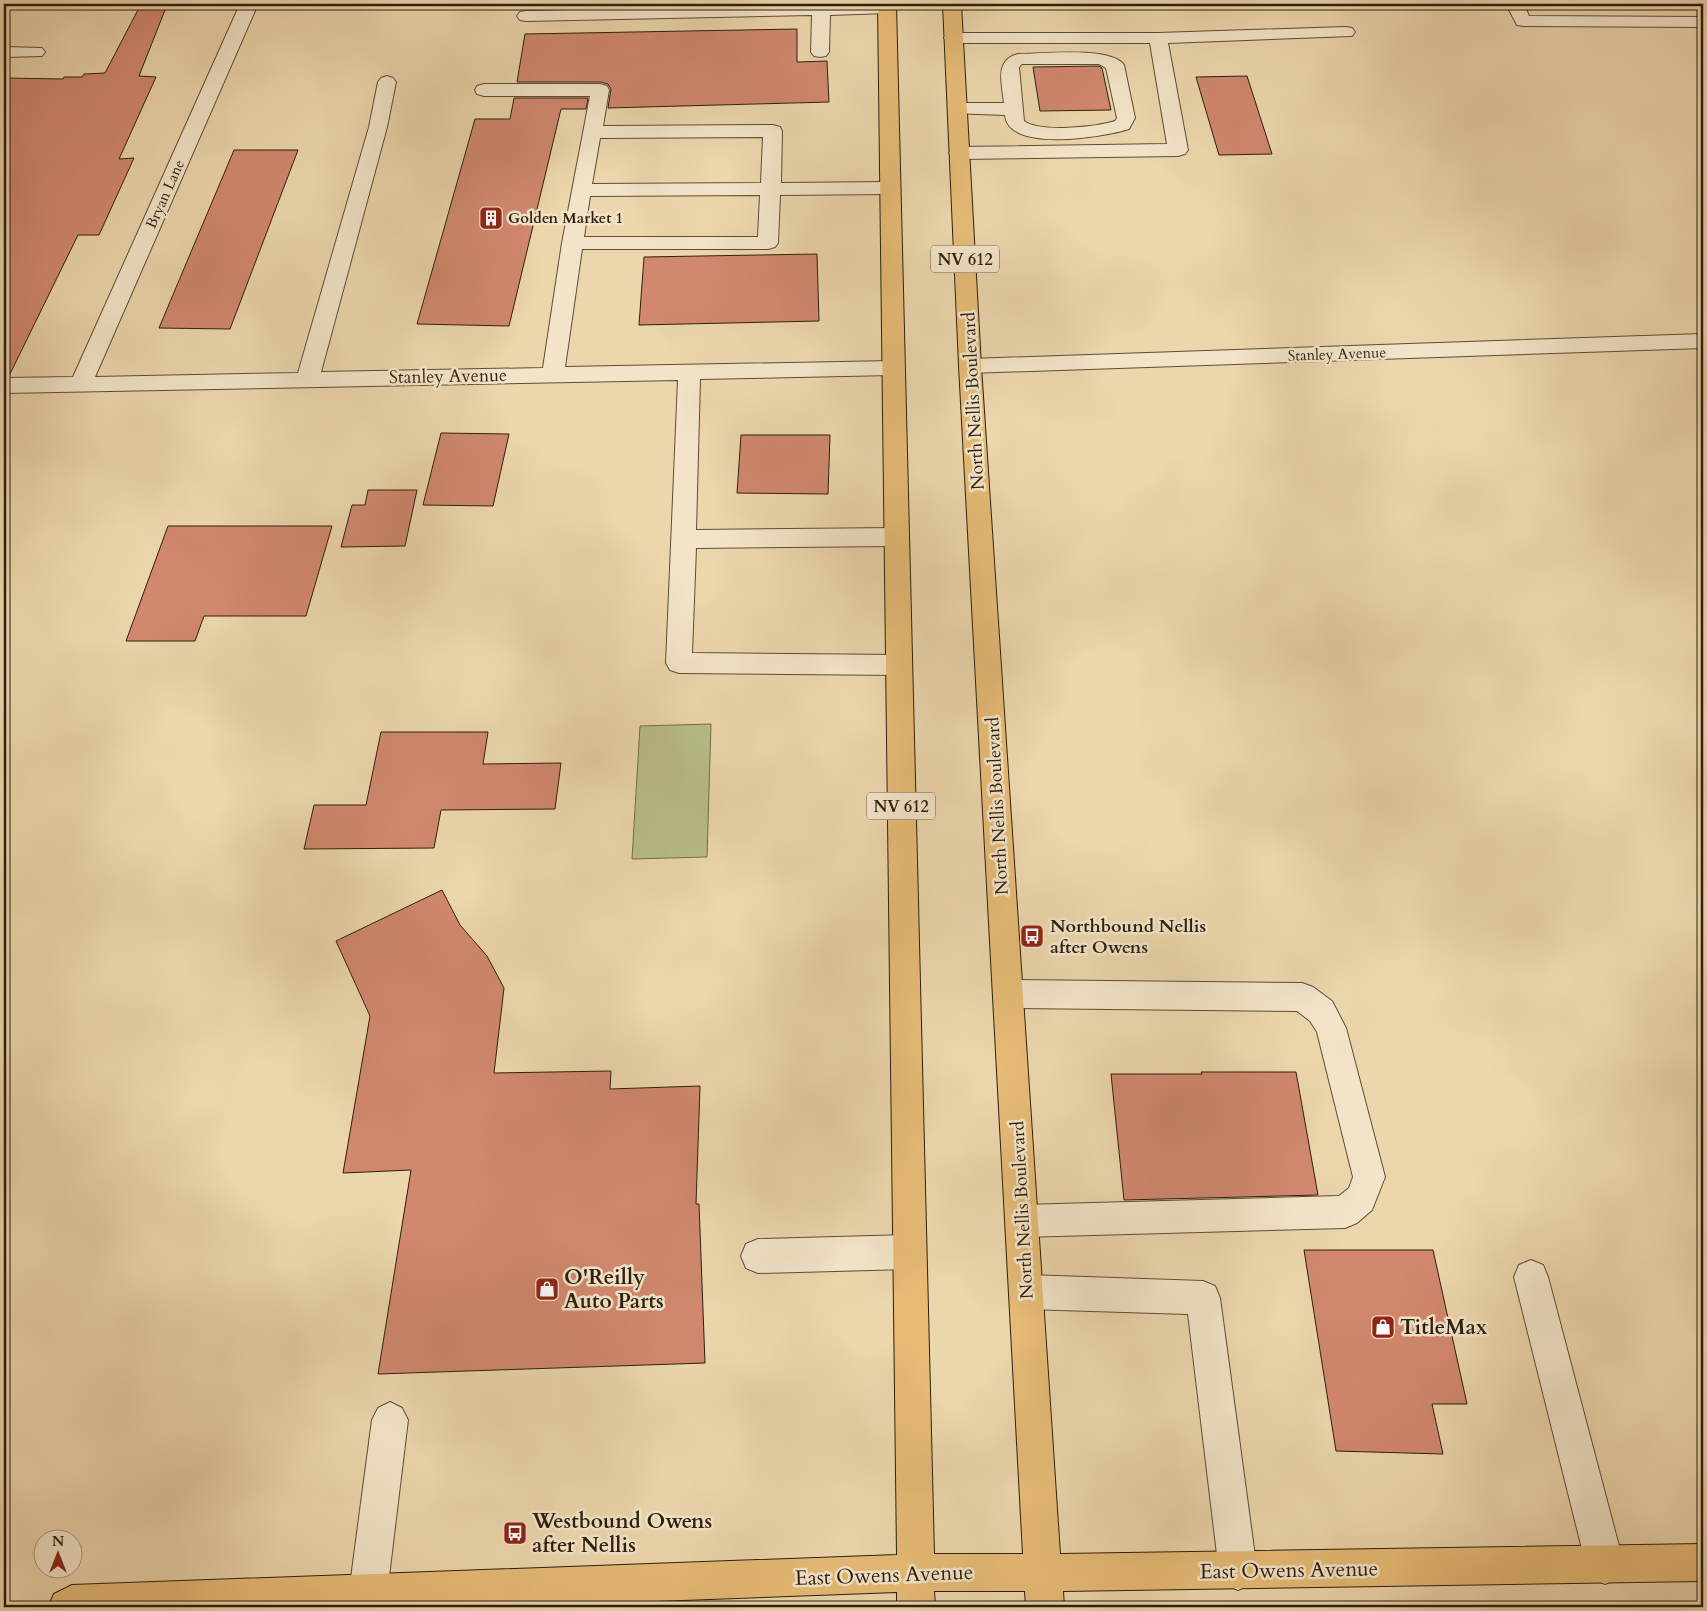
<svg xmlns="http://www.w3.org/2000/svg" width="1707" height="1611" viewBox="0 0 1707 1611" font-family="Cardo,serif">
<rect width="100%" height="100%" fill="#ecd6ac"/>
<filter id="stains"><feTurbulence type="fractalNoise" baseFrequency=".004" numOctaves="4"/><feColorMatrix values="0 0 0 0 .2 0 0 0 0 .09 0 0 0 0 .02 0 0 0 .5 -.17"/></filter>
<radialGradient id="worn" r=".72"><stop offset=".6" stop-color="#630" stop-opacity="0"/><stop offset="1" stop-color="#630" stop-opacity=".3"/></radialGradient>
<polygon fill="#b8bd89" stroke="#726e4c" points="711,724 707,857 632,859 640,726"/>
<g fill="#d1886f" stroke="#2c1f0e">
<polygon points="141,4 152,4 165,10 139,76 156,77 119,159 134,158 99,235 78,235 9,376 4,376 4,78 63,79 64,77 82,77 84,74 105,73"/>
<polygon points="797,29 797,62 827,61 829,102 608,108 611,89 608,84 601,82 517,82 525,34"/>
<polygon points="1099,66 1102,68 1111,110 1040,111 1033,67"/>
<polygon points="1247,76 1272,154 1219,155 1196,77"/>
<polygon points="514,98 588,98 586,109 561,109 509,326 417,324 475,119 510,119"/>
<polygon points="234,150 298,150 230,329 159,328"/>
<polygon points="817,254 819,321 639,325 644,257"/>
<polygon points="441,433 509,434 493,506 423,505"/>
<polygon points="741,435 830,435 828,494 737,493"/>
<polygon points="368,490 417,490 405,546 341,547 352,505 365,505"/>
<polygon points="168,526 332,526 306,616 204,616 195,641 126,641"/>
<polygon points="381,732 488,732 483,764 561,763 555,809 441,810 434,848 304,849 314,805 366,805"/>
<polygon points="442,890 460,925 487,956 504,988 494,1073 611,1071 610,1089 700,1086 696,1204 699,1204 705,1363 378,1374 411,1170 343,1173 370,1016 336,941"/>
<polygon points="1201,1072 1296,1072 1318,1195 1124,1200 1111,1074 1202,1074"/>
<polygon points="1304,1250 1433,1250 1467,1404 1432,1404 1443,1454 1336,1451"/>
</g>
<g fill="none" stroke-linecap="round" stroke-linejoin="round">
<g stroke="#5c4d36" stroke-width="2">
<g id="minor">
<path d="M240,4h18l-163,373 203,-4 71,-246 9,-45 3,-4 6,-2 6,2 3,4 -9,45 -66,245 222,-4 19,-125 28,-147h-106l-7,-2 -2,-4 2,-4 7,-2h116l7,2 2,4 -6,36 170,-1 7,2 2,4 -1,52 109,-1 7,2 3,4 -3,4 -7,2 -110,1 -2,48 -3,4 -7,2h-186l-17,118 328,-6 8,2 3,5 -3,5 -8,2 -193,4 -4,151 200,-2 9,3 3,6 -3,6 -9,3 -200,2 -4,105 206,2 9,3 4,7 -4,7 -9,3 -219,-2 -9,-3 -4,-7 12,-283 -674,13v-15l69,-1zM763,137l-2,46 -169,1 8,-46zM760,195l-2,42h-174l6,-41z"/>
<polygon points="843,4 891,4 896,8 893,12 887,13 830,15 829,52 826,56 820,57 814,56 811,52 812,15 526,21 520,20 517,16 520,12 526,11"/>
<polygon points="1506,4 1524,4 1529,16 1703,17 1703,27 1523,26 1517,25"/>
<polygon points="1346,27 1352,28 1355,32 1352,36 1168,43 1188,150 1185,154 1178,156 959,159 952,157 949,153 952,149 959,147 1167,144 1150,43 953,43 947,42 944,38 947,34 953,33 1158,33"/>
<polygon points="4,47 42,48 45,52 42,56 4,57"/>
<path d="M1018,54c22,0 93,-8 106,11l11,53 -6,11c-25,8 -121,24 -124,-14l-55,-2 -2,-4 2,-4 7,-2h47c-2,-19 -10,-43 14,-49zM1022,64h77l7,4 11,50 -2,3c-19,6 -75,12 -91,0l-5,-54z"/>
<polygon points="1703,334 1703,348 970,373 962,371 959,366 962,361 970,359"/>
<polygon points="1009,980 1302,983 1313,987 1332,1001 1346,1028 1385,1177 1372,1210 1357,1223 1345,1228 1022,1237 1010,1233 1006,1221 1010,1209 1022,1205 1339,1196 1349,1188 1353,1177 1317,1032 1310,1021 1297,1011 1009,1008 998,1004 994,994 998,984"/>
<polygon points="909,1235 921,1240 926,1252 921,1264 909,1269 758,1273 746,1268 741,1256 746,1244 758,1239"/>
<polygon points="1531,1260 1543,1265 1548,1277 1624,1565 1618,1578 1605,1584 1592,1578 1586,1565 1514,1277 1519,1265"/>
<polygon points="1027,1275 1203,1281 1215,1286 1220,1298 1257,1571 1251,1584 1238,1590 1225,1584 1219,1571 1188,1314 1027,1309 1015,1304 1010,1292 1015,1280"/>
<polygon points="390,1402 402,1408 408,1420 387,1593 381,1606 357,1607 355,1606 349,1593 372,1420 378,1408"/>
</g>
</g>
<g stroke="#2c1f0e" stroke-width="2">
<polygon id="major" points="878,4 896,4 934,1554 1023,1554 959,366 943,4 961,4 981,366 1060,1554 1703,1544 1703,1581 1063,1591 1064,1607 1026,1607 1025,1591 934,1591 935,1607 897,1607 897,1592 492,1607 48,1607 54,1594 72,1585 897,1555"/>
</g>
<use href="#minor" fill="#f3e4c9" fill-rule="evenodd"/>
<use href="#major" fill="#e6bb76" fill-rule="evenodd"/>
</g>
<defs>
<g id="building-square" transform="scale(1.25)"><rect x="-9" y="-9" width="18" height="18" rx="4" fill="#8f2418" stroke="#f3e4c9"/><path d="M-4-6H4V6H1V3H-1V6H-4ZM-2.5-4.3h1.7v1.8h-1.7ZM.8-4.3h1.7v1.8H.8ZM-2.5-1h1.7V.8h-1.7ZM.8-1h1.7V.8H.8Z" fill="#fff"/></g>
<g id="bus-square" transform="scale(1.25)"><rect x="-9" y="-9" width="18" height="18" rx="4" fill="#8f2418" stroke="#f3e4c9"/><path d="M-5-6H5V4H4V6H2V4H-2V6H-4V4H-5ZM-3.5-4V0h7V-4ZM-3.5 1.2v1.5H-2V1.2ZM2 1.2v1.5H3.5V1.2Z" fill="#fff"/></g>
<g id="shop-square" transform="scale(1.25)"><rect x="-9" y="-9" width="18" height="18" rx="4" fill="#8f2418" stroke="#f3e4c9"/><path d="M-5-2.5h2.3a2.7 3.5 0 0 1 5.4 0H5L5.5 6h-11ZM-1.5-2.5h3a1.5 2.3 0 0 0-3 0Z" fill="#fff"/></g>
</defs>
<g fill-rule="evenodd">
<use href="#building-square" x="491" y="218"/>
<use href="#bus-square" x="1032" y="936"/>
<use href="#shop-square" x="547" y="1289"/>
<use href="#shop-square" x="1383" y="1327"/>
<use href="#bus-square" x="515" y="1533"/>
</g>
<g text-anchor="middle" stroke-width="5" stroke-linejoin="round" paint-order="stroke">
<g font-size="15" fill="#2c1f0e" stroke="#f3e4c9">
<text transform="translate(165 194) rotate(-66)" y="5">Bryan Lane</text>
<text transform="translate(1337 354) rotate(-2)" y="5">Stanley Avenue</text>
</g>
<g font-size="15" font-weight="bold" fill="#2c1f0e" stroke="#f3e4c9" text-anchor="start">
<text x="508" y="223">Golden Market 1</text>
</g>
<g fill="#f3e4c9" stroke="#685a46" stroke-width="1">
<rect x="931" y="245.5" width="68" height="27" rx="4"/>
<rect x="867" y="792.5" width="68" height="27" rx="4"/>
</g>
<g font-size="16" font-weight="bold" fill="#2c1f0e">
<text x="965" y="265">NV 612</text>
<text x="901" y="812">NV 612</text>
</g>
<g font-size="18" fill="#2c1f0e" stroke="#f3e4c9">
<text transform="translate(448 376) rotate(-1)" y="6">Stanley Avenue</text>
<text transform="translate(973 401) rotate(-93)" y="6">North Nellis Boulevard</text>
<text transform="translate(997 806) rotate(-93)" y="6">North Nellis Boulevard</text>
<text transform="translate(1022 1210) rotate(-93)" y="6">North Nellis Boulevard</text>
</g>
<g font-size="18" font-weight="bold" fill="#2c1f0e" stroke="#f3e4c9" text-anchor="start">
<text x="1050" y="932">Northbound Nellis<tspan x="1050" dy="21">after Owens</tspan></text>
</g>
<g font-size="21" font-weight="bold" fill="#2c1f0e" stroke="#f3e4c9" text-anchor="start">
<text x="564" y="1284">O'Reilly<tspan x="564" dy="24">Auto Parts</tspan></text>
<text x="1400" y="1334">TitleMax</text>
<text x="532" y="1528">Westbound Owens<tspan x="532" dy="24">after Nellis</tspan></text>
</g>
<g font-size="21" fill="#2c1f0e" stroke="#f3e4c9">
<text transform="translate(1289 1570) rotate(-1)" y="7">East Owens Avenue</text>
<text transform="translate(884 1575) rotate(-2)" y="7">East Owens Avenue</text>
</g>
</g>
<rect width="1707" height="1611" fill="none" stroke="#ecd6ac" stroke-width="20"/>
<rect x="5" y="5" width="1697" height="1601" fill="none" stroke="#2c1f0e" stroke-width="2.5"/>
<rect x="10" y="10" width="1687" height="1591" fill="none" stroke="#2c1f0e"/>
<g transform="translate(58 1554)"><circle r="24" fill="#f3e4c9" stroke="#a3957e"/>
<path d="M0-4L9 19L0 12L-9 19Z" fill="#8f2418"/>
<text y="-8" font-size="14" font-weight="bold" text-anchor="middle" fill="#2c1f0e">N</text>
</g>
<rect width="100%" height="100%" filter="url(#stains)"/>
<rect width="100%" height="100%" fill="url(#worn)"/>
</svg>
